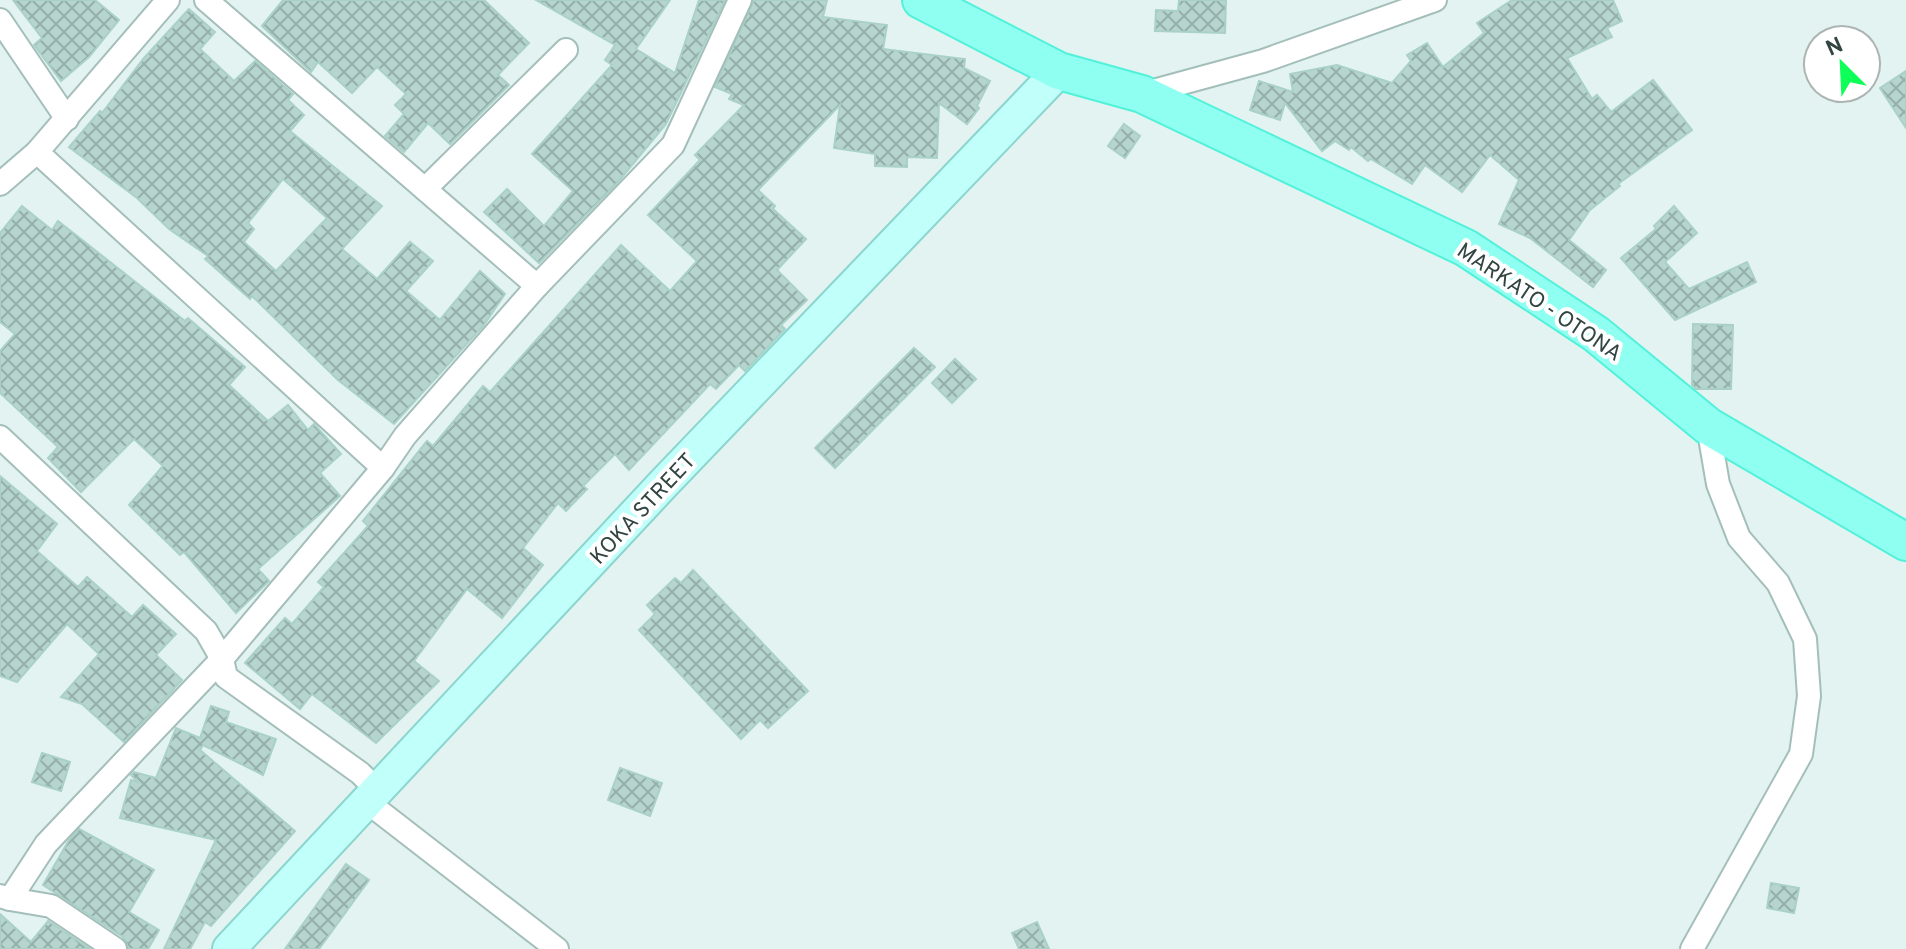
<svg xmlns="http://www.w3.org/2000/svg" width="1906" height="949" viewBox="0 0 1906 949" font-family="Overpass,sans-serif">
<defs>
<pattern id="building-cross-hatch" width="8" height="8" patternUnits="userSpaceOnUse" patternTransform="scale(2)"><rect width="8" height="8" fill="#b6d5ce"/><path d="M0 0l8 8M0 8l8-8" fill="none" stroke="#95afa9"/></pattern>
</defs>
<rect width="100%" height="100%" fill="#e2f3f1"/>
<g fill="url(#building-cross-hatch)" stroke="#a9d1c8" stroke-width="2" fill-rule="evenodd">
<polygon points="13,0 95,0 119,20 89,57 61,81 34,45 42,38"/>
<polygon points="283,0 484,0 529,43 498,75 509,85 450,144 428,123 404,152 385,136 404,114 395,105 406,94 377,67 352,93 318,62 311,72 262,26"/>
<polygon points="536,0 670,0 636,49 675,73 699,0 725,0 666,124 618,182 539,263 484,212 507,189 544,226 573,191 532,154 612,65 605,60 615,45"/>
<polygon points="754,0 827,0 823,17 887,25 883,49 965,59 964,68 990,81 977,106 979,108 967,124 939,103 937,158 907,157 907,167 875,166 875,154 834,148 840,105 758,190 775,206 773,209 806,239 777,270 807,300 781,325 785,329 745,371 739,365 716,389 710,384 629,470 615,454 583,486 587,489 566,511 558,503 523,548 543,565 502,618 467,589 414,661 439,681 376,743 312,694 300,709 245,663 285,618 292,624 324,587 318,582 368,526 363,521 427,441 433,446 483,386 490,392 621,245 670,291 697,261 648,215 700,160 695,155 744,105 729,99 732,94 715,87"/>
<polygon points="1179,0 1226,0 1225,33 1155,31 1156,10 1178,11"/>
<polygon points="1512,0 1613,0 1622,21 1607,28 1612,37 1567,58 1592,99 1597,95 1611,112 1653,80 1692,130 1618,184 1620,186 1590,210 1569,240 1606,270 1593,287 1530,238 1499,224 1519,180 1490,155 1462,192 1425,165 1412,184 1371,159 1368,161 1351,147 1349,150 1335,141 1322,151 1285,103 1280,120 1250,110 1259,81 1293,92 1290,74 1337,65 1392,83 1411,61 1407,55 1427,43 1443,67 1484,33 1477,23"/>
<path d="M189,9l26,23 -15,17 34,32 21,-20 38,33 -5,6 16,15 -14,16 92,75 -40,43 35,30 33,-37 23,19 -27,30 34,29 40,-49 25,23 -21,31 -90,99 -56,-44 -86,-84 -2,3 -45,-40 3,-3 -39,-27 -32,-31 -68,-51 31,-36 2,2 42,-55zM283,179l44,39 -51,53 -32,-29 10,-13 -6,-6z"/>
<polygon points="1906,71 1906,128 1880,88"/>
<polygon points="1124,124 1140,136 1125,158 1108,146"/>
<polygon points="22,206 52,230 58,221 185,321 188,318 245,367 229,385 268,421 288,405 308,430 314,424 341,454 320,473 340,496 258,569 269,581 236,613 184,552 180,555 129,505 163,466 134,439 81,492 48,458 58,447 0,393 0,351 15,334 0,322 0,233"/>
<polygon points="1674,206 1697,233 1665,262 1689,289 1747,262 1756,282 1675,320 1621,258 1656,229 1654,226"/>
<polygon points="1693,324 1733,325 1731,389 1696,389 1692,385"/>
<polygon points="914,348 935,367 835,468 815,448"/>
<polygon points="955,359 976,379 952,403 932,383"/>
<polygon points="0,476 57,524 37,551 78,587 87,577 132,617 143,605 176,634 156,655 182,680 124,742 82,704 61,697 99,654 67,624 17,682 0,676"/>
<polygon points="693,570 808,691 768,728 760,720 741,739 639,630 655,614 647,605 675,578 681,583"/>
<polygon points="211,706 229,712 226,722 276,739 263,775 203,745 200,750 295,831 211,926 205,922 190,949 164,949 216,840 120,818 131,780 138,782 131,775 134,772 156,778 176,728 200,738"/>
<polygon points="42,753 70,762 61,791 32,782"/>
<polygon points="620,768 662,783 650,816 608,800"/>
<polygon points="79,829 154,870 129,912 159,930 148,949 129,949 123,937 43,885 69,840"/>
<polygon points="346,864 369,880 319,949 285,949"/>
<polygon points="1771,883 1799,888 1794,913 1767,908"/>
<polygon points="0,914 31,942 48,921 90,949 0,949"/>
<polygon points="1037,922 1049,949 1019,949 1012,933"/>
</g>
<g fill="none" stroke-linecap="round" stroke-linejoin="round">
<g stroke="#a4bfba" stroke-width="26">
<g id="street">
<polyline points="206,0 537,286"/>
<polyline points="0,20 67,119"/>
<polyline points="1142,94 1263,61 1435,0"/>
<polyline points="37,152 383,468"/>
<polyline points="0,184 37,152 168,0"/>
<polyline points="425,189 566,50"/>
<polyline points="0,437 206,631 222,659 226,677 360,773 377,790"/>
<polyline points="366,801 557,949"/>
<polyline points="0,896 10,899 46,844 222,659 383,468 405,436 537,286 673,145 740,0"/>
<polyline points="10,899 51,906 115,949"/>
<polyline points="1692,949 1801,754 1809,696 1805,639 1778,583 1739,538 1718,484 1708,426"/>
</g>
</g>
<g stroke="#8ad5cd" stroke-width="36">
<polyline id="secondary" points="229,949 665,482 1059,71"/>
</g>
<g stroke="#52f1da" stroke-width="40">
<polyline id="primary" points="921,0 1059,71 1142,94 1466,248 1596,334 1708,426 1906,542"/>
</g>
<use href="#street" stroke="#fff" stroke-width="22"/>
<use href="#secondary" stroke="#c0fffa" stroke-width="32"/>
<use href="#primary" stroke="#8ffff1" stroke-width="36"/>
</g>
<g text-anchor="middle" stroke-width="8" stroke-linejoin="round" paint-order="stroke">
<g font-size="22" fill="#324541" stroke="#fff">
<text transform="translate(1540 301) rotate(34)" y="8">MARKATO - OTONA</text>
<text transform="translate(642 508) rotate(-47)" y="8">KOKA STREET</text>
</g>
</g>
<g transform="translate(1842 64) rotate(336)"><circle r="38" fill="#ffffff" stroke="#adb5b3" stroke-width="2"/>
<path d="M0-6L14 30L0 20L-14 30Z" fill="#0dff58"/>
<text y="-12" font-size="22" font-weight="bold" text-anchor="middle" fill="#324541">N</text>
</g>
</svg>
